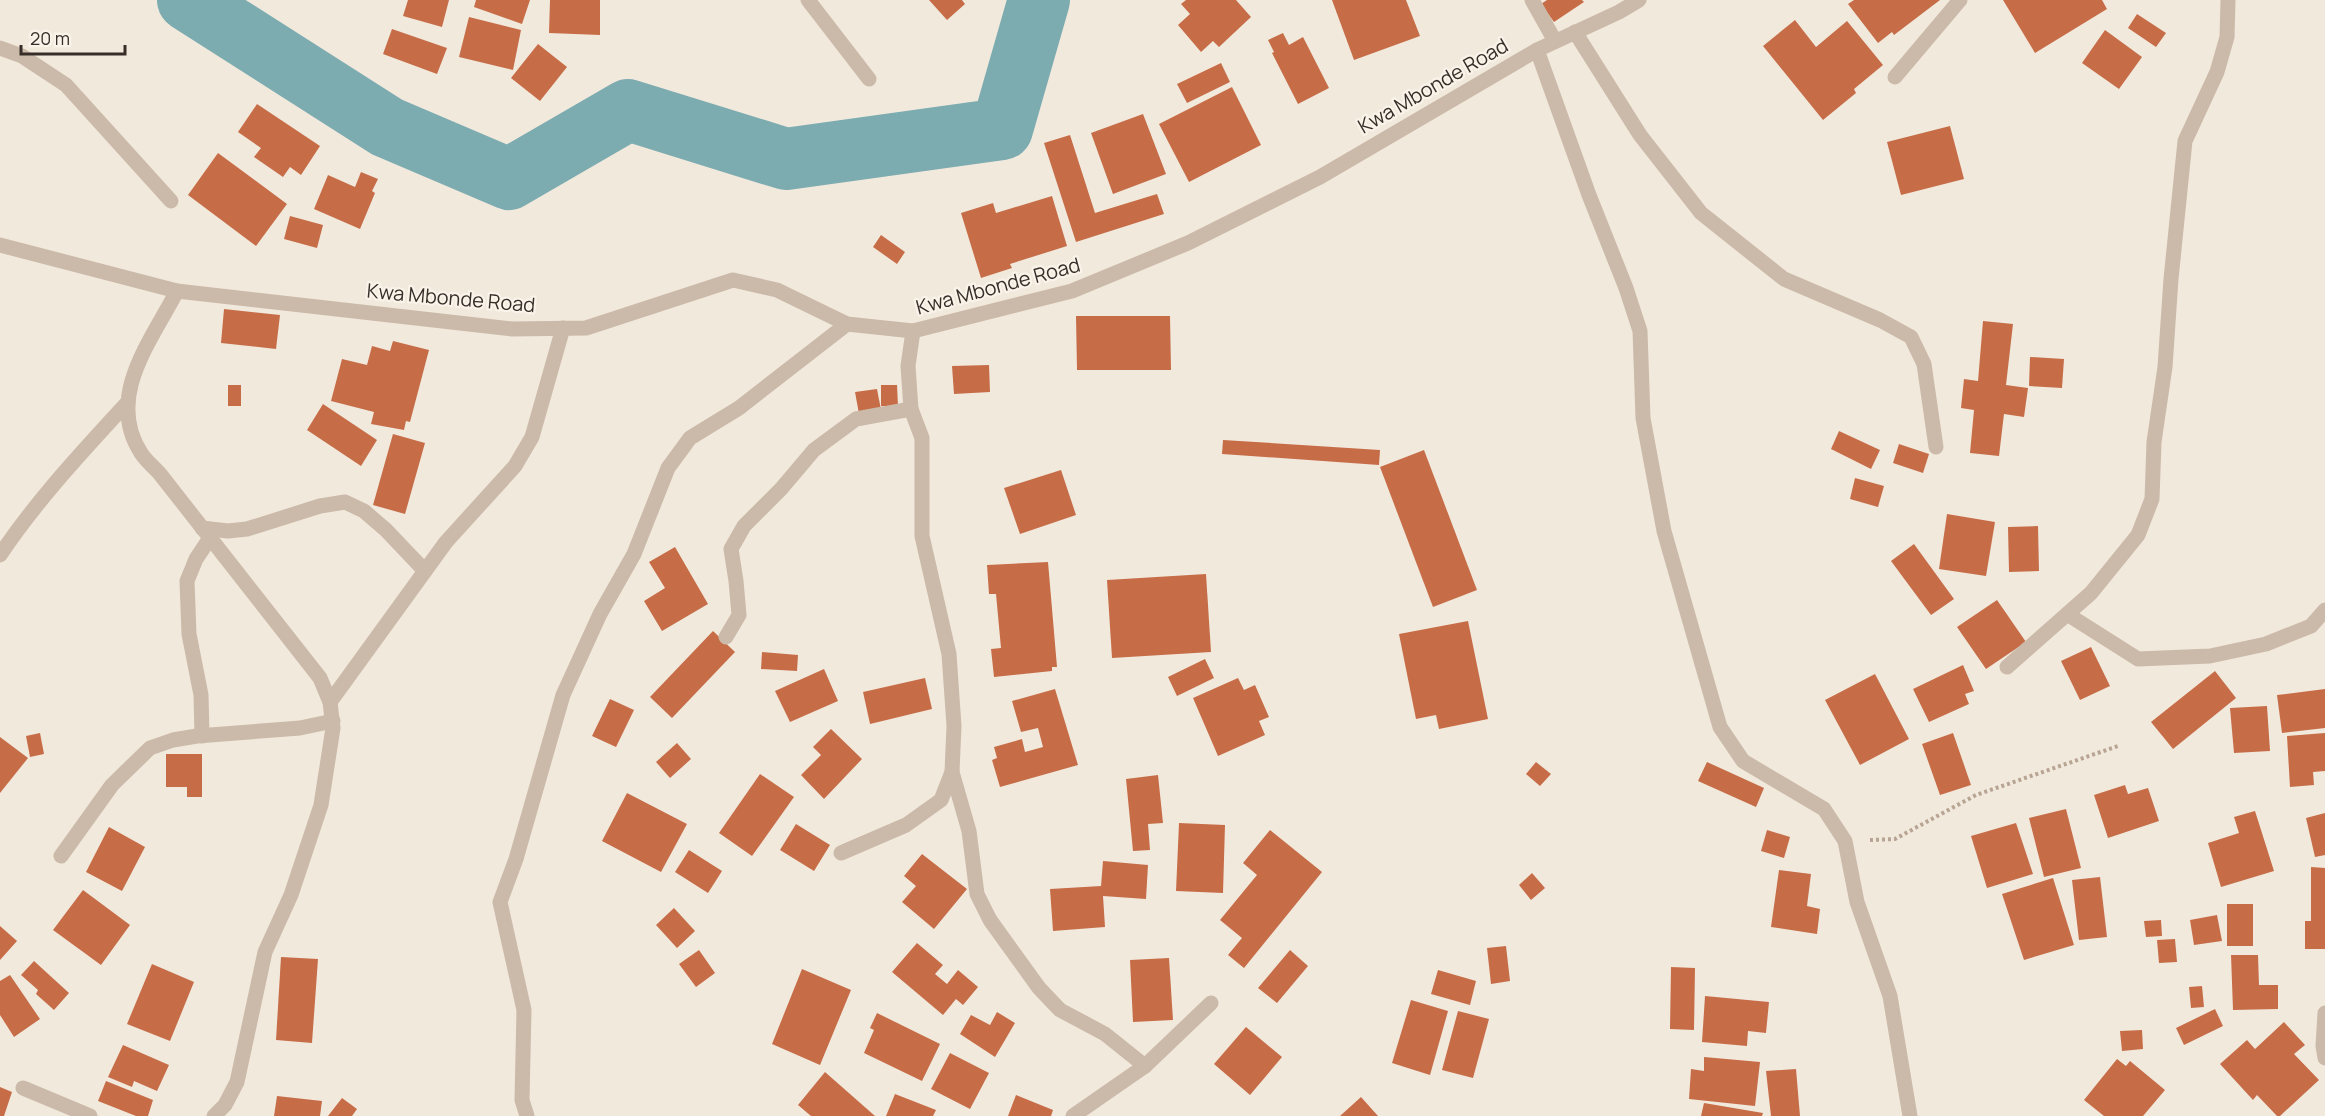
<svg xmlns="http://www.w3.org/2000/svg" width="2325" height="1116" viewBox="0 0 2325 1116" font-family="Manrope,sans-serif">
<rect width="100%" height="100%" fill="#f2e9dd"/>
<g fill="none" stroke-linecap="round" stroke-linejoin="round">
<polyline stroke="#7cabb0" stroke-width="62" points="188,0 387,127 509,179 628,110 786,159 1002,129 1039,0"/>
</g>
<g fill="#c66d48">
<polygon points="408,0 449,0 442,27 403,16"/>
<polygon points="476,0 530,0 522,24 474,7"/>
<polygon points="550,0 600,0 600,35 549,33"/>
<polygon points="929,0 962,0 965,4 947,20"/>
<polygon points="1186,0 1236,0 1251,17 1219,47 1213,41 1201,52 1178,25 1190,14 1181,4"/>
<polygon points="1332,0 1406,0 1420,36 1354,60"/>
<polygon points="1547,0 1582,0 1584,2 1554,22 1541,4"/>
<polygon points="1854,0 1940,0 1894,35 1892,32 1878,43 1848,4"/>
<polygon points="2003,0 2102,0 2107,9 2035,53"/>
<polygon points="2137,14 2166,33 2156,47 2128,28"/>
<polygon points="469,17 521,30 513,70 459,57"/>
<polygon points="1795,20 1816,47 1847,21 1883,65 1854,89 1856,93 1823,120 1763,46"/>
<polygon points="392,29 447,48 437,74 383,54"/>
<polygon points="2105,30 2142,57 2119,89 2082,63"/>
<polygon points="1283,33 1289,45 1303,37 1329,88 1298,104 1272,53 1274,52 1268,40"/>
<polygon points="538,44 567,67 540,101 511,78"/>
<polygon points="1221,63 1230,82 1187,103 1177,84"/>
<polygon points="1232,87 1261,145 1189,182 1159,124"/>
<polygon points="257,104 320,146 301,175 290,167 283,177 254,157 261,148 238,132"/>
<polygon points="1143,114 1166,174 1113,194 1091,133"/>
<polygon points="1950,126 1964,179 1901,195 1887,142"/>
<polygon points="1070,135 1095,213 1157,194 1164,214 1076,242 1044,143"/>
<polygon points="218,153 287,204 256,246 188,195"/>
<polygon points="361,172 378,179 372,191 375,193 360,229 314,209 328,175 355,187"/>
<polygon points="1052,196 1067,246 1010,264 1012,268 981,278 961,213 993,203 996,213"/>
<polygon points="290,216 323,225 317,248 284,239"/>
<polygon points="881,235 905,252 897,264 873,247"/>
<polygon points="224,309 280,315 276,349 221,343"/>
<polygon points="1076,316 1170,316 1171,370 1077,370"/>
<polygon points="1983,321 2013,324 2006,385 2028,388 2024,417 2004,414 1999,456 1970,453 1974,410 1961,408 1964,379 1978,381"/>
<polygon points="393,341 429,350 410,422 406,421 404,430 371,424 374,412 331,401 342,359 367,365 372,346 390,351"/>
<polygon points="2030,357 2064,359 2062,388 2029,386"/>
<polygon points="989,365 990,392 954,394 952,366"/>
<rect x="228" y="385" width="13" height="21"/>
<polygon points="881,385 897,385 898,406 881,406"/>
<polygon points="877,389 881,410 859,414 855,392"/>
<polygon points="323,404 377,440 361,466 307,430"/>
<polygon points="1839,431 1880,450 1871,469 1831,449"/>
<polygon points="393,434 425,443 405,514 373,505"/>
<polygon points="1223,440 1380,450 1379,465 1222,454"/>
<polygon points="1899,444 1929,454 1923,473 1893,463"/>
<polygon points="1424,450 1477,590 1433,607 1380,467"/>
<polygon points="1061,470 1076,515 1020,534 1004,488"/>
<polygon points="1855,478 1884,486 1878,507 1850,499"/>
<polygon points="1947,514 1995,522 1986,576 1939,569"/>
<polygon points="2038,526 2039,571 2009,572 2008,527"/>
<polygon points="1914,544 1954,599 1931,615 1891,561"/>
<polygon points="675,547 708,604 662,631 644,601 665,588 649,562"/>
<polygon points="1048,562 1057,667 1052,667 1052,671 994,677 991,649 1001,648 996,594 989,594 987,565"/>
<polygon points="1206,574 1211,652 1112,658 1107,580"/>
<polygon points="1997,600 2026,642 1986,669 1957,627"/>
<polygon points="1468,621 1488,719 1439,729 1436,715 1416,719 1399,634"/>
<polygon points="713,631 735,652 672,718 650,697"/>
<polygon points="2091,647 2110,686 2080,700 2061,661"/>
<polygon points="762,652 798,655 797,671 761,669"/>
<polygon points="1205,659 1214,678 1177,696 1168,677"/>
<polygon points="1963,665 1974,691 1965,694 1969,704 1929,722 1913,689"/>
<polygon points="824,669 838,701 790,722 775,691"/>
<polygon points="2215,671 2236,698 2173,749 2151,722"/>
<polygon points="1875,674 1909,739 1860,765 1825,700"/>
<polygon points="925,678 932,709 870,724 863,692"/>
<polygon points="1238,678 1244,690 1255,685 1269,717 1259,721 1265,735 1218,756 1193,698"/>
<polygon points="1055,689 1078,765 1000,787 992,760 997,758 994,747 1022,739 1025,752 1043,747 1038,728 1021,732 1012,701"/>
<polygon points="2325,689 2325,728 2282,733 2277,695"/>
<polygon points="610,699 634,710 616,747 592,736"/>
<polygon points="2267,706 2270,751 2234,753 2230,708"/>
<polygon points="831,729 862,759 824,799 801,775 821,755 813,747"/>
<polygon points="40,733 44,754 30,757 26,736"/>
<polygon points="1953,733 1971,785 1940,795 1922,744"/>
<polygon points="2325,733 2325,771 2313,772 2314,785 2290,787 2287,736"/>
<polygon points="0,737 28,758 0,793"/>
<polygon points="677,743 691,759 670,778 656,762"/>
<polygon points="166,754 202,754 202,797 187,797 187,787 166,787"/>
<polygon points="1536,762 1551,774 1540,786 1526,774"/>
<polygon points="1707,762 1764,788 1756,807 1698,781"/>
<polygon points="760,774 794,797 752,856 719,833"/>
<polygon points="1158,775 1163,823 1148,824 1150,850 1133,851 1126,779"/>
<polygon points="2125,785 2128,794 2148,788 2159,821 2108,838 2094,795"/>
<polygon points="627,793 687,824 661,872 602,841"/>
<polygon points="2066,809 2081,868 2044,877 2029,818"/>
<polygon points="2255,811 2274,871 2221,887 2208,843 2239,833 2234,817"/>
<polygon points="2325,813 2325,855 2315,857 2306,818"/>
<polygon points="1179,823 1225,825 1223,893 1176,891"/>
<polygon points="2016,823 2033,874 1987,888 1971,836"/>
<polygon points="796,824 830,845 814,871 780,850"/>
<polygon points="109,827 145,847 122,891 86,872"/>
<polygon points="1270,830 1322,872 1244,968 1228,955 1242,938 1220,920 1257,875 1243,863"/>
<polygon points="1767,830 1790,837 1784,858 1761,851"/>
<polygon points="689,850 722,871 708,893 675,872"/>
<polygon points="922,854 967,889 934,929 902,902 916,886 904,876"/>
<polygon points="1103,861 1148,865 1146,899 1103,896 1105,927 1053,931 1050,889 1101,886"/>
<polygon points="2311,867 2325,868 2325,949 2305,949 2305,921 2311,921"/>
<polygon points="1779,870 1811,874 1807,906 1820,909 1817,934 1771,927"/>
<polygon points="1532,873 1545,888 1531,900 1519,885"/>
<polygon points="2100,877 2107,937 2079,940 2072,880"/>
<polygon points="2053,878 2074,945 2024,960 2002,894"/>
<polygon points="83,890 130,925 101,965 53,930"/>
<rect x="2227" y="904" width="26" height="42"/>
<polygon points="674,908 695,931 677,948 656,925"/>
<polygon points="2217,915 2222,941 2194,945 2190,920"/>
<polygon points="2161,920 2162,936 2146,937 2144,921"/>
<polygon points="0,926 17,941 0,960"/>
<polygon points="2175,939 2177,962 2159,963 2157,940"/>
<polygon points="917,943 943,965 935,974 947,984 958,970 978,987 963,1005 956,999 943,1015 892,972"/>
<polygon points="1506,946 1510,981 1491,984 1487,948"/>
<polygon points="699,950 715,973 696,987 679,964"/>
<polygon points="1290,950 1308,966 1277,1003 1258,988"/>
<polygon points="2231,955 2258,955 2259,985 2278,985 2278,1009 2233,1010"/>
<polygon points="281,957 318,959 312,1043 276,1040"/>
<polygon points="1169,958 1173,1020 1133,1022 1130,960"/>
<polygon points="34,961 69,993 54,1010 36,994 38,990 21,975"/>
<polygon points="152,964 194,982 170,1041 127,1024"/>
<polygon points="1671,967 1695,968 1694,1030 1670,1029"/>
<polygon points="802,969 851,990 820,1065 772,1044"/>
<polygon points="1438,970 1476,981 1470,1005 1431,994"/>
<polygon points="10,975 40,1019 14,1037 0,1015 0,981"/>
<polygon points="2202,986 2204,1007 2191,1008 2189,987"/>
<polygon points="1705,996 1769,1002 1766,1033 1748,1031 1747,1046 1702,1042"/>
<polygon points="1411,1000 1448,1011 1430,1075 1392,1063"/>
<polygon points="2215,1009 2223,1026 2184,1045 2176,1028"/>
<polygon points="1458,1011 1489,1019 1473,1078 1442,1070"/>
<polygon points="997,1012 1015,1023 995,1057 960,1034 971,1015 990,1025"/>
<polygon points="877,1013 940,1044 922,1081 864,1053 874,1030 870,1028"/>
<polygon points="2284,1022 2305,1045 2294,1054 2319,1080 2280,1116 2277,1116 2257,1095 2253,1100 2220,1064 2247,1040 2255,1049"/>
<polygon points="1246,1027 1282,1057 1250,1095 1214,1064"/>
<polygon points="2142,1030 2143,1049 2122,1051 2120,1031"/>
<polygon points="123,1045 169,1065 157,1091 134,1081 132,1087 108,1077"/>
<polygon points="950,1053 989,1073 970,1109 931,1089"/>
<polygon points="1704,1057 1760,1062 1755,1106 1689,1099 1691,1069 1704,1071"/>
<polygon points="2117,1059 2126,1066 2130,1061 2165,1090 2143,1116 2104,1116 2084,1100"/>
<polygon points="1796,1069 1800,1116 1771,1116 1766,1071"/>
<polygon points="825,1072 875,1116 811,1116 798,1105"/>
<polygon points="106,1081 153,1100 148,1116 136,1116 98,1101"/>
<polygon points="0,1087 12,1092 4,1116 0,1116"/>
<polygon points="895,1094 936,1110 933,1116 886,1116"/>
<polygon points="1016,1095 1053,1110 1051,1116 1008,1116"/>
<polygon points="277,1096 322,1101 320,1116 274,1116"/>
<polygon points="1361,1097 1378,1116 1340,1116"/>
<polygon points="342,1098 357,1109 352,1116 328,1116"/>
<polygon points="1704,1103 1763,1113 1762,1116 1701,1116"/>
</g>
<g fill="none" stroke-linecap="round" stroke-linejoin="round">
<polyline stroke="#b7a493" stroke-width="4" stroke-dasharray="3 3" stroke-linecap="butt" points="1870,840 1895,839 1976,795 2118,746"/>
<g stroke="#cbbaa9" stroke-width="15">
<polyline points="808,0 869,79"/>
<polyline points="1532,0 1555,41"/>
<polyline points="1575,32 1640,135 1701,213 1784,279 1880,320 1911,337 1924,364 1936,447"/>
<polyline points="0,48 22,56 66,85 171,201"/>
<polyline points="1537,50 1589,195 1626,288 1640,331 1643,418 1664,531 1720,727 1743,761 1824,809 1845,841 1857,902 1890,996 1910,1116"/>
<polyline points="1895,77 1960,0"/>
<polyline points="0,245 177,291 512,329 586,328 733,280 777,290 847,324 913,331 1072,291 1188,243 1320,177 1537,50 1619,12 1639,0"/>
<path d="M177,291c-26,50 -72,106 -36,162 5,8 13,14 19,21l160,204 10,24 3,26 -12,77 -30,90 -26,57 -28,130 -12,23 -11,11"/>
<polyline points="202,528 228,531 247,529 320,506 345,502 364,511 386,530 425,571"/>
<path d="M0,555c37,-55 81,-102 126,-151"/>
<polyline points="2067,614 2138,659 2210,656 2266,644 2311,626 2325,610"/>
<polyline points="726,637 739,615 736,581 731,549 744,526 781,489 814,450 856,419 911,409"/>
<polyline points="2007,667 2091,593 2138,535 2152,499 2154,442 2165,367 2171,279 2185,141 2217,72 2227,37 2228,0"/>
<polyline points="330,702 446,542 515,466 532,437 563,328"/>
<polyline points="202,736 201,695 189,634 187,581 196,559 210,538"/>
<polyline points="952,772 969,831 977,894 990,920 1039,988 1060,1010 1105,1034 1145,1066"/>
<polyline points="841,853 906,825 941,800 952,772 954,726 949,654 922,536 922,438 911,409 908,366 913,331"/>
<polyline points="61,856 112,785 150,748 173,740 197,736 300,728 333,721"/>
<polyline points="2325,1013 2323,1046 2325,1058"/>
<polyline points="23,1088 90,1116"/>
<polyline points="527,1116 522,1100 524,1010 500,902 516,859 563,695 600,614 634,554 668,468 690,438 739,408 847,324"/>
<polyline points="1073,1116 1145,1066 1211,1003"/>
</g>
</g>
<g text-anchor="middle" stroke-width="4.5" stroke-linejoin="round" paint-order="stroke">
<g font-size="20" fill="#382e29" stroke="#faf3ea">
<text transform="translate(1433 86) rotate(-30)" y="7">Kwa Mbonde Road</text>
<text transform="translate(998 286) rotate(-15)" y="7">Kwa Mbonde Road</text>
<text transform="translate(451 298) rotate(5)" y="7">Kwa Mbonde Road</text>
</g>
</g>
<path d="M21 45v9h104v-9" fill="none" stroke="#382e29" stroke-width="3"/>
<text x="30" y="45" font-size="18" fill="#382e29" stroke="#faf3ea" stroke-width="4.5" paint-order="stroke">20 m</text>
</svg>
